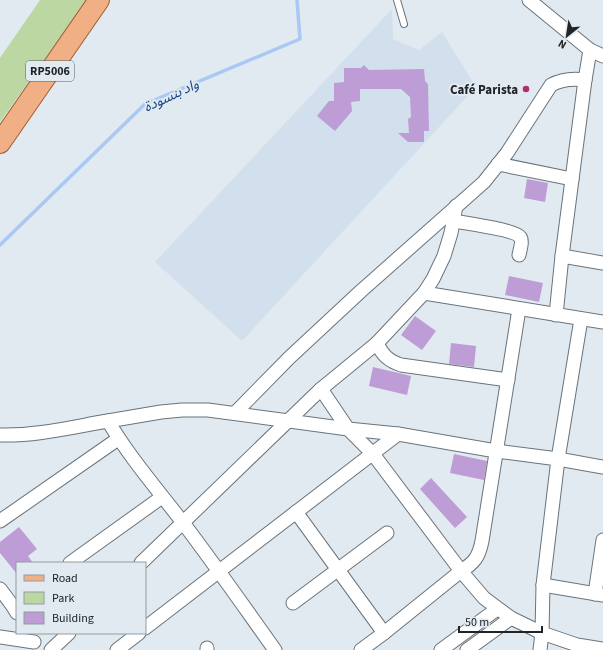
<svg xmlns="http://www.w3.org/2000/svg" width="603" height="650" viewBox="0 0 603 650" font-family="'Source Sans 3','Noto Sans Arabic',sans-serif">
<rect width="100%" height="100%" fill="#e1eaf1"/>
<polygon fill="#d1e0ec" points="392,9 393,39 419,50 442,32 476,87 242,341 155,262"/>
<polygon fill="#bcd7a2" points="40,0 87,0 0,122 0,58"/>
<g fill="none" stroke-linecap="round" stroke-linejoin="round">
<polyline stroke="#aac8f4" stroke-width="3.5" points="0,245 145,104 300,39 297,0"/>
</g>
<g fill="#be9cd5">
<polygon points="364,65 369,70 424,69 425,81 428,84 429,131 424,131 424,142 408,142 398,133 409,133 408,119 411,117 410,97 401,89 360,89 360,101 351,102 352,111 335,131 317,116 329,101 334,101 334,83 344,82 344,68 361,68"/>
<polygon points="527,179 548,183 545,202 524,198"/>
<polygon points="509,276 543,283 539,302 505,295"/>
<polygon points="415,316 436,331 422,350 401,335"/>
<polygon points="451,343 476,346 474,367 449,364"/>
<polygon points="373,367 411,376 407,395 369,386"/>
<polygon points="454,454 487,461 484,480 450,473"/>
<polygon points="431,478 467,517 455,528 420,489"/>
<polygon points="19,527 37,549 28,556 33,563 17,563 17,574 0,553 0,542"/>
</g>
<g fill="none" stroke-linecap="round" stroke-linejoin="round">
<g stroke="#6b7379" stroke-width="8">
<polyline id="service" points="397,0 404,24"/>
</g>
<g stroke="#6b7379" stroke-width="15">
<g id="minor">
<polyline points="529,0 590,50 603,56"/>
<polyline points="498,164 572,179"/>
<path d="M453,221c12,2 62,9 67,16 3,4 0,13 -1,18"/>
<polyline points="562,256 603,263"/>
<polyline points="424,293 603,322"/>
<polyline points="556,315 562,256 585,80 590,50"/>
<path d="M377,343c5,12 12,18 24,22l107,15"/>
<polyline points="321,389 348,429 373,454 461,571 484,598 511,618 542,633 577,645 603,649"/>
<path d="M235,413l54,-55 72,-67 123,-109 23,-29 44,-68c11,-6 21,-7 34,-5"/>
<polyline points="108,421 161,412 182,410 208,410 348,429 398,434 496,451 558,459 603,467"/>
<path d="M0,435c37,1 72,-8 108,-14 22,37 50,69 76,103 31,41 61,84 91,126"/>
<polyline points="296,512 384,633"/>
<polyline points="0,521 118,439"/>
<polyline points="70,563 162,497"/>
<polyline points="141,563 321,389 377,343 424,293 433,279 444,256 451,233 456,206"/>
<polyline points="543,585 603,595"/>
<polyline points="0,589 12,605 17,613"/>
<polyline points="595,594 603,540"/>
<polyline points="293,603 387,533"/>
<polyline points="145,628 398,434"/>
<polyline points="0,637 34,642"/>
<polyline points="51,650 69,633"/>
<polyline points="117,650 139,633"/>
<polyline points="207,650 207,648"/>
<path d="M361,650l23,-17 77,-62c13,-8 18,-14 21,-30 12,-77 25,-155 37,-232"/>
<polyline points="441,650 497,609"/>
<polyline points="467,650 511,618"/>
<polyline points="540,650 542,633 543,585 558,459 581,319"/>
</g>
</g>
<g stroke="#a25c2e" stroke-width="22">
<polyline id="primary" points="0,143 99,0"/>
</g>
<use href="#service" stroke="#fff" stroke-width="6"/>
<use href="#minor" stroke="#fff" stroke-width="13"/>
<use href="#primary" stroke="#f1af85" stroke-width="20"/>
</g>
<circle fill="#b22b6e" stroke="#e1eaf1" stroke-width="1.5" cx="526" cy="89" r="4"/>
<g text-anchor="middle" stroke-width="4" stroke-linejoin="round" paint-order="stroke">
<rect fill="#e1eaf1" stroke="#5b5f63" stroke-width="1" x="26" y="61" width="48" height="20" rx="3"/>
<g font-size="12" font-weight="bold" fill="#212426">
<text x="50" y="75">RP5006</text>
</g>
<g font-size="13" font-weight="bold" fill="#212426" stroke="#e1eaf1" text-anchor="end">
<text x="518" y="94">Café Parista</text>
</g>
<g font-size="14" font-style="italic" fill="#144383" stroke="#e1eaf1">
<text transform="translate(171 95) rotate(-25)" y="5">واد بنسودة</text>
</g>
</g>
<rect x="16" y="562" width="130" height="72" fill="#e1eaf1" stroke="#949ba0"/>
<rect x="24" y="575" width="20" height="6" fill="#f1af85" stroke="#949ba0"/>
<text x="52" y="582" font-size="12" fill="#212426">Road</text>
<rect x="24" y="592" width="20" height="12" fill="#bcd7a2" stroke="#949ba0"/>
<text x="52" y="602" font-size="12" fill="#212426">Park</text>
<rect x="24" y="612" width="20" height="12" fill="#be9cd5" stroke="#949ba0"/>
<text x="52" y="622" font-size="12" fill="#212426">Building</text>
<g transform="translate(567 36) rotate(210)" stroke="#e1eaf1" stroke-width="3" paint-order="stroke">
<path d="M0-3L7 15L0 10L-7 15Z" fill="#212426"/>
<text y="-6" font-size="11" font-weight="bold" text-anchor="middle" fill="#212426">N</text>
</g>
<path d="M459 626v6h83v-6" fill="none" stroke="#212426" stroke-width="2"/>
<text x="465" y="626" font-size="12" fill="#212426" stroke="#e1eaf1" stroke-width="3" paint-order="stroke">50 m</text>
</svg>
